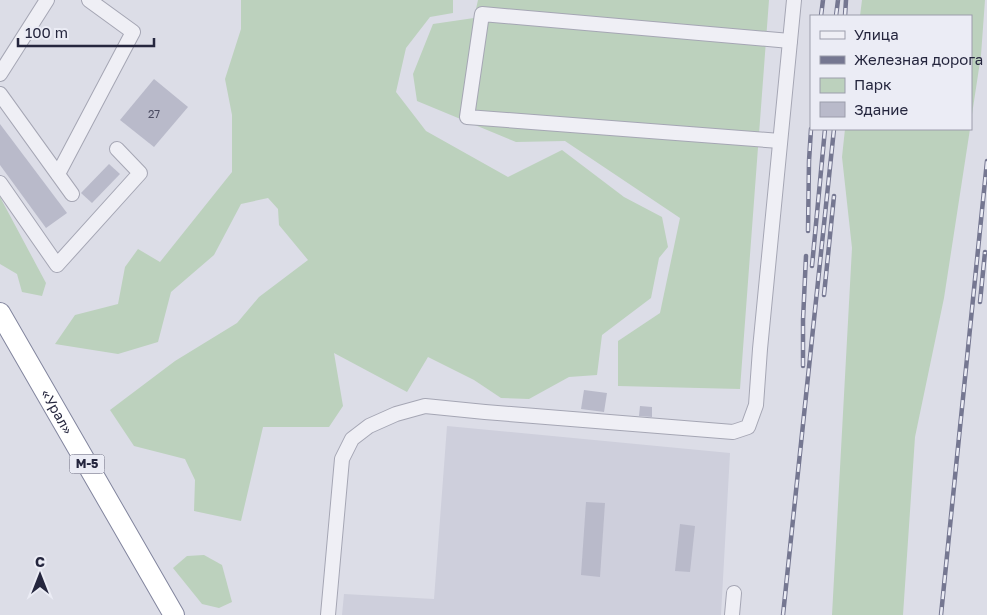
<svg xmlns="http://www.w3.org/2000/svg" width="987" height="615" viewBox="0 0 987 615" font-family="'Golos Text',sans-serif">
<rect width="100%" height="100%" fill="#dcdde7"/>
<polygon fill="#cecfdc" points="447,426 730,453 721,615 342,615 344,594 434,599"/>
<g fill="#bcd1bd">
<polygon points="241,0 453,0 453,13 430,17 406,48 396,92 426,131 508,177 562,150 624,197 662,217 668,247 659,258 651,298 602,335 597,375 569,377 529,399 501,398 474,380 428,357 407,392 334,353 343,406 329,427 263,427 241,521 194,511 195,480 185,459 134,446 110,410 175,361 237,323 259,297 308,260 279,225 278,209 268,198 241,204 214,255 171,292 158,342 118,354 55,344 75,315 118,304 125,267 138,249 160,262 232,172 232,115 225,79 241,29"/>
<polygon points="478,0 769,0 740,389 618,386 618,341 660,313 680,218 565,141 516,142 417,101 413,74 433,24 474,18"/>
<polygon points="862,0 985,0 981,55 971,121 971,16 860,16"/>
<polygon points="845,129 970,129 944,298 915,437 903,615 832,615 852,248 842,157"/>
<polygon points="0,197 46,283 42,296 22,292 17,274 0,264"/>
<polygon points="204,555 222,565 232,602 219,608 202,604 173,568 187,556"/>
</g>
<g fill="#b9baca">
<polygon points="154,79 188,107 154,147 120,120"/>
<polygon points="0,124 67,213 46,228 0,165"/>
<polygon points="109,164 120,174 92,203 81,193"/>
<polygon points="584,390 607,393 604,412 581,409"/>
<polygon points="640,406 652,407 652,417 639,416"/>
<polygon points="586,502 605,503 600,577 581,575"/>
<polygon points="680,524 695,526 690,572 675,571"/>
</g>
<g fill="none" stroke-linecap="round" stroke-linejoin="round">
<g stroke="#a5a6b4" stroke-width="16">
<g id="minor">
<polyline points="0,74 47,0"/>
<polyline points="0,94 72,194"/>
<polyline points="780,141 467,117 482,14 790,41"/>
<polyline points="58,174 133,32 89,0"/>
<polyline points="0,183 57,265 140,173 117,149"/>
<polyline points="328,615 342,459 352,439 369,426 396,414 425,406 485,412 733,432 748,427 756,405 760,349 794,0"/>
<polyline points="732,615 734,593"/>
</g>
</g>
<g stroke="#82859e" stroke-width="22">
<g id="highway">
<path id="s1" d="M0,313l174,302"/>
</g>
</g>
<use href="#minor" stroke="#efeff5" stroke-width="14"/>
<use href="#highway" stroke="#fff" stroke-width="20"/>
<g stroke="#757791" stroke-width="4.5">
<g id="rail">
<polyline points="821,16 823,0"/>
<polyline points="836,16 838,0"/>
<polyline points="845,16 846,0"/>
<polyline points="808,231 809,161 811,129"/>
<polyline points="812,266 825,129"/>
<polyline points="824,295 834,196"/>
<polyline points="980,302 985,252"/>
<polyline points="803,366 803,320 806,256"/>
<polyline points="783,615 834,129"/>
<polyline points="941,615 987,161"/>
</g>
</g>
<use href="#rail" stroke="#ebecf5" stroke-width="2.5" stroke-dasharray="8" stroke-linecap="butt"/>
</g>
<g text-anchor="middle" stroke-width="4" stroke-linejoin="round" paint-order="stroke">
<g font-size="11" fill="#4a4b61">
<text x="154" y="118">27</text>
</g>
<rect fill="#ebecf5" stroke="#606175" stroke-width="1" x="69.5" y="454.5" width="35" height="19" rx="4"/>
<g font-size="12" font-weight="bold" fill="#25263e">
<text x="87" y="468">М-5</text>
</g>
<g font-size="14" fill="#25263e" stroke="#ebecf5">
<text dy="5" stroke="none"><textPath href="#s1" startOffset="114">«Урал»</textPath></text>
</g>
</g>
<rect x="810" y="15" width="162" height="115" fill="#ebecf5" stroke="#9c9dac"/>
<rect x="820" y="31" width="25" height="8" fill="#efeff5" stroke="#9c9dac"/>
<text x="854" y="40" font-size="15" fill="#25263e">Улица</text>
<rect x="820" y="56" width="25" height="8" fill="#757791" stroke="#9c9dac"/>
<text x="854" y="65" font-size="15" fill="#25263e">Железная дорога</text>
<rect x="820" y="78" width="25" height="15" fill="#bcd1bd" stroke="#9c9dac"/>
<text x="854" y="90" font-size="15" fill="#25263e">Парк</text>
<rect x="820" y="102" width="25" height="15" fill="#b9baca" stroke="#9c9dac"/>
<text x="854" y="115" font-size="15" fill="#25263e">Здание</text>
<g transform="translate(40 575)" stroke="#ebecf5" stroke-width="4" paint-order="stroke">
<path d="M0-4L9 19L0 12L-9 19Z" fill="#25263e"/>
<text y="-8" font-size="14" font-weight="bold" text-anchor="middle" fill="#25263e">С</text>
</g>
<path d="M18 38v8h136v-8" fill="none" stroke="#25263e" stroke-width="2.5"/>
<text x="25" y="38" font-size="15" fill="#25263e" stroke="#ebecf5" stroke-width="4" paint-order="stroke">100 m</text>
</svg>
